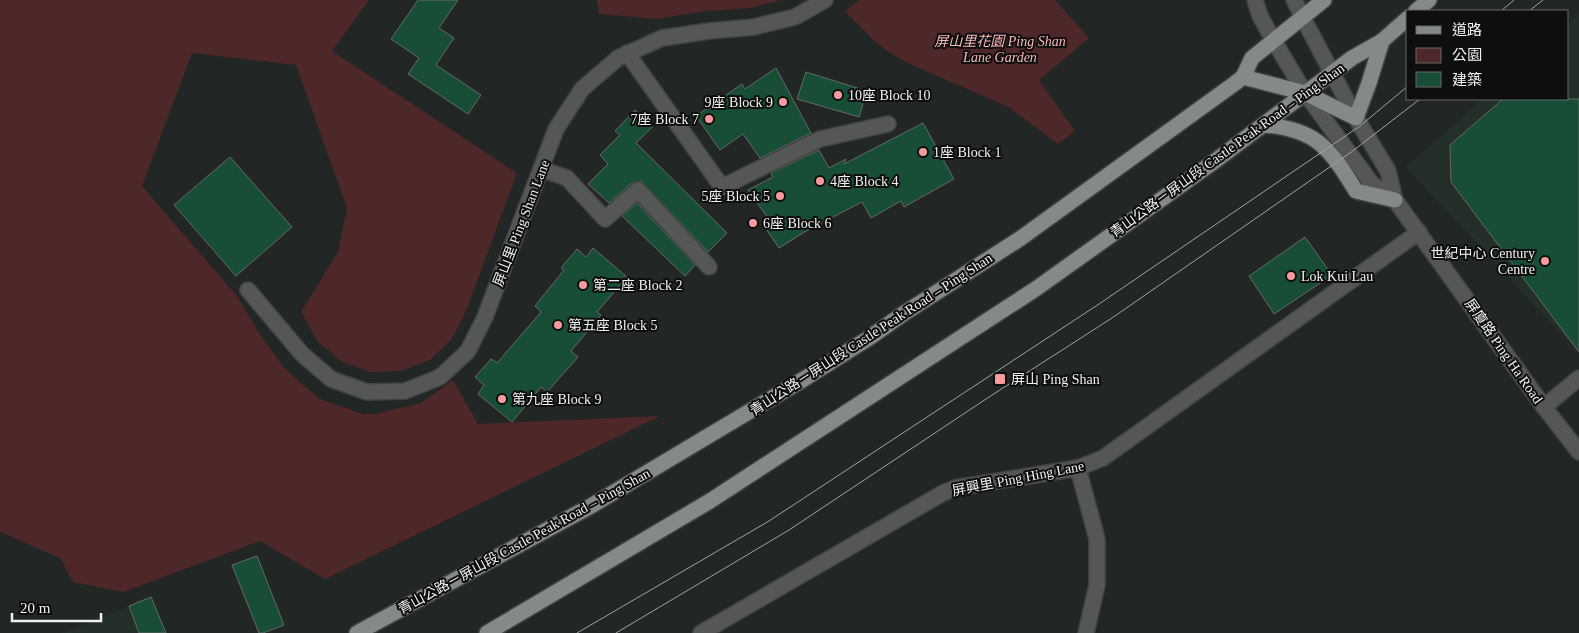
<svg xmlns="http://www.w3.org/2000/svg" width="1579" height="633" viewBox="0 0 1579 633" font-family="'Times New Roman','Noto Sans TC',serif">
<rect width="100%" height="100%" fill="#222624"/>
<g fill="#242f29">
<polygon points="1579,14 1579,353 1406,167 1483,99 1568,99 1568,24"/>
<polygon points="129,606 139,633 62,633"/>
</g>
<g fill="#4e2729">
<polygon points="0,0 369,0 332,51 517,173 467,309 452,339 430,360 401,371 370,372 341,361 318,342 301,312 338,252 347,208 296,65 192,53 142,186 236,295 263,339 286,370 320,399 363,414 375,414 421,403 453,380 478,424 660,416 325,579 260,541 123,592 73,582 60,558 0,532"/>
<polygon points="597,0 781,0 751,8 707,11 656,19 599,14"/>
<polygon points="859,0 1055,0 1089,38 1039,80 1075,131 1058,144 1010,108 906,62 889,52 873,40 845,11"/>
</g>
<g fill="#194e36" stroke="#646966">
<polygon points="418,0 458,0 439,28 454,38 436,65 481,95 468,114 408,74 419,58 391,39"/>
<polygon points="776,68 811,133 760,158 743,134 720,150 696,116 742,84 745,89"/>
<polygon points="806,72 867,91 859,117 797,99"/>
<polygon points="1503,99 1579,99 1579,352 1451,182 1450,145"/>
<polygon points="635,110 652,127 636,143 727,233 708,252 641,181 632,183 609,203 588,184 608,164 600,155 620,135 615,131"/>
<polygon points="923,123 954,179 904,207 901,201 871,218 862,202 806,231 779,248 764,226 770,221 748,190 773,177 771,173 819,150 829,168 846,159 844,164"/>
<polygon points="230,157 292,227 236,276 174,205"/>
<polygon points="637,203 695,265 685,276 622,216"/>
<polygon points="1305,237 1332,275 1274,314 1249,276"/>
<polygon points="593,248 627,277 597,312 601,315 571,351 578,357 547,392 541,387 512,422 478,394 484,385 475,377 491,359 497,363 541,312 535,306 564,270 561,268 577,249 586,257"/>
<polygon points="257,556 284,625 263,633 259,633 232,565"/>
<polygon points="151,597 166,633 139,633 129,606"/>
</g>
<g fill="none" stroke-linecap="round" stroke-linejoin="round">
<g stroke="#3f4341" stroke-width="18">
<g id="service">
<polyline points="627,53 722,187 820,139 888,124"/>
<polyline points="541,169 567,178 605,219 638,190 709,267"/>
<polyline points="1544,407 1579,378"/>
<polyline points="1078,468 1097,539 1097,585 1086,633"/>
</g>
</g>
<g stroke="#3f4341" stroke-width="18">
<g id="minor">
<polyline points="1255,0 1260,16 1274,41"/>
<polyline points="1294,0 1303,18"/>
<polyline points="248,290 302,354 331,379 367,392 405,391 440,377 468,351 485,317 556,129 582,89 618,58 662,38 709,31 754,27 795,17 825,0"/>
<polyline points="701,633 943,493 955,488 1078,468 1103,458 1419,232"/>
</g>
</g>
<g stroke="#3f4341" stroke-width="18">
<g id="tertiary">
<polyline points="1303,18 1356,118 1388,171 1395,200"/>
<polyline points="1274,41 1305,93 1372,184 1395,200 1544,407 1579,452"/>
</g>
</g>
<g stroke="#3f4341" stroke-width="18">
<g id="primary">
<polyline points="1416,11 1429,0"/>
<polyline points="1243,77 1305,93 1356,118 1369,83 1382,41"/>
<path d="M1264,125c53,4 66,24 92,66l39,9"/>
<polyline points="357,633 591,506 804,379 869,338 903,314 1021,238 1234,84 1243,77 1252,58 1324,0"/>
<polyline points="487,633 710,501 1037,288 1215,161 1352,58 1382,41 1408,18"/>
</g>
</g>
<use href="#service" stroke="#555756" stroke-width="15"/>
<use href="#minor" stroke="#555756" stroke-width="15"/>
<use href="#tertiary" stroke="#555756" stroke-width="15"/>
<use href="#primary" stroke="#858987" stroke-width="15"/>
<g stroke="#9fa2a0" stroke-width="1">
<polyline points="1501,11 1514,0"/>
<polyline points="1529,11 1543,0"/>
<polyline points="577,633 769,521 1099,304 1360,126 1408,86"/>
<polyline points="616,633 789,530 989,397 1112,318 1350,153 1420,99"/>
</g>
</g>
<g fill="#f59b9d" stroke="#0d0e0d" stroke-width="2">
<circle cx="838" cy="95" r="5"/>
<circle cx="783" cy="102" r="5"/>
<circle cx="709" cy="119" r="5"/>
<circle cx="923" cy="152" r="5"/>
<circle cx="820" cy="181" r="5"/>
<circle cx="780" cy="196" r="5"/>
<circle cx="753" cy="223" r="5"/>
<circle cx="1545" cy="261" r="5"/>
<circle cx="1291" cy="276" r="5"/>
<circle cx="583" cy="285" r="5"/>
<circle cx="558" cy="325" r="5"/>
<rect x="994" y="373" width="12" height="12" rx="2.5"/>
<circle cx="502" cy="399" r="5"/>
</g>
<g text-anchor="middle" stroke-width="4" stroke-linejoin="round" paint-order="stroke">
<g font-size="14" font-style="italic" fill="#fbb7b8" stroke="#0d0e0d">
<text x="1000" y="46">屏山里花園 Ping Shan<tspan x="1000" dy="16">Lane Garden</tspan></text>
</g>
<g font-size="14" fill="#eff2f0" stroke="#0d0e0d" text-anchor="start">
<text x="848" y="100">10座 Block 10</text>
<text x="773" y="107" text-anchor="end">9座 Block 9</text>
<text x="699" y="124" text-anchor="end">7座 Block 7</text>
<text x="933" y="157">1座 Block 1</text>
<text x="830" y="186">4座 Block 4</text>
<text x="770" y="201" text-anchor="end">5座 Block 5</text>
<text x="763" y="228">6座 Block 6</text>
<text x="1535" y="258" text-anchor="end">世紀中心 Century<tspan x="1535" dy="16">Centre</tspan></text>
<text x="1301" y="281">Lok Kui Lau</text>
<text x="593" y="290">第二座 Block 2</text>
<text x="568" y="330">第五座 Block 5</text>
<text x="1011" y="384">屏山 Ping Shan</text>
<text x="512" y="404">第九座 Block 9</text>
</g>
<g font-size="14" fill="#eff2f0" stroke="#0d0e0d">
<text transform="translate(1227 150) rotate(-36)" y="5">青山公路－屏山段 Castle Peak Road – Ping Shan</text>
<text transform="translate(521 223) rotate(-69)" y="5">屏山里 Ping Shan Lane</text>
<text transform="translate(871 334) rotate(-33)" y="5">青山公路－屏山段 Castle Peak Road – Ping Shan</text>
<text transform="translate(1504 351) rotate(55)" y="5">屏廈路 Ping Ha Road</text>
<text transform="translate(1018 478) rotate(-11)" y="5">屏興里 Ping Hing Lane</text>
<text transform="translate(524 541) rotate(-29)" y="5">青山公路－屏山段 Castle Peak Road – Ping Shan</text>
</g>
</g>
<rect x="1406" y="10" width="162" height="90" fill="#0d0e0d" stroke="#676968"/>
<rect x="1416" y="26" width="25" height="8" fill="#858987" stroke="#676968"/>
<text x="1452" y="35" font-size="15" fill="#eff2f0">道路</text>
<rect x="1416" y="48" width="25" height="15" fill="#4e2729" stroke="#676968"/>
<text x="1452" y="60" font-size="15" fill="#eff2f0">公園</text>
<rect x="1416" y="72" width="25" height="15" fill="#194e36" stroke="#676968"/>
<text x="1452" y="85" font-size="15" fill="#eff2f0">建築</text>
<path d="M12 613v8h89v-8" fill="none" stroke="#eff2f0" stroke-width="2.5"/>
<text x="20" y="613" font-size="15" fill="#eff2f0" stroke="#0d0e0d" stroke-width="4" paint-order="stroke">20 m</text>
</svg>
